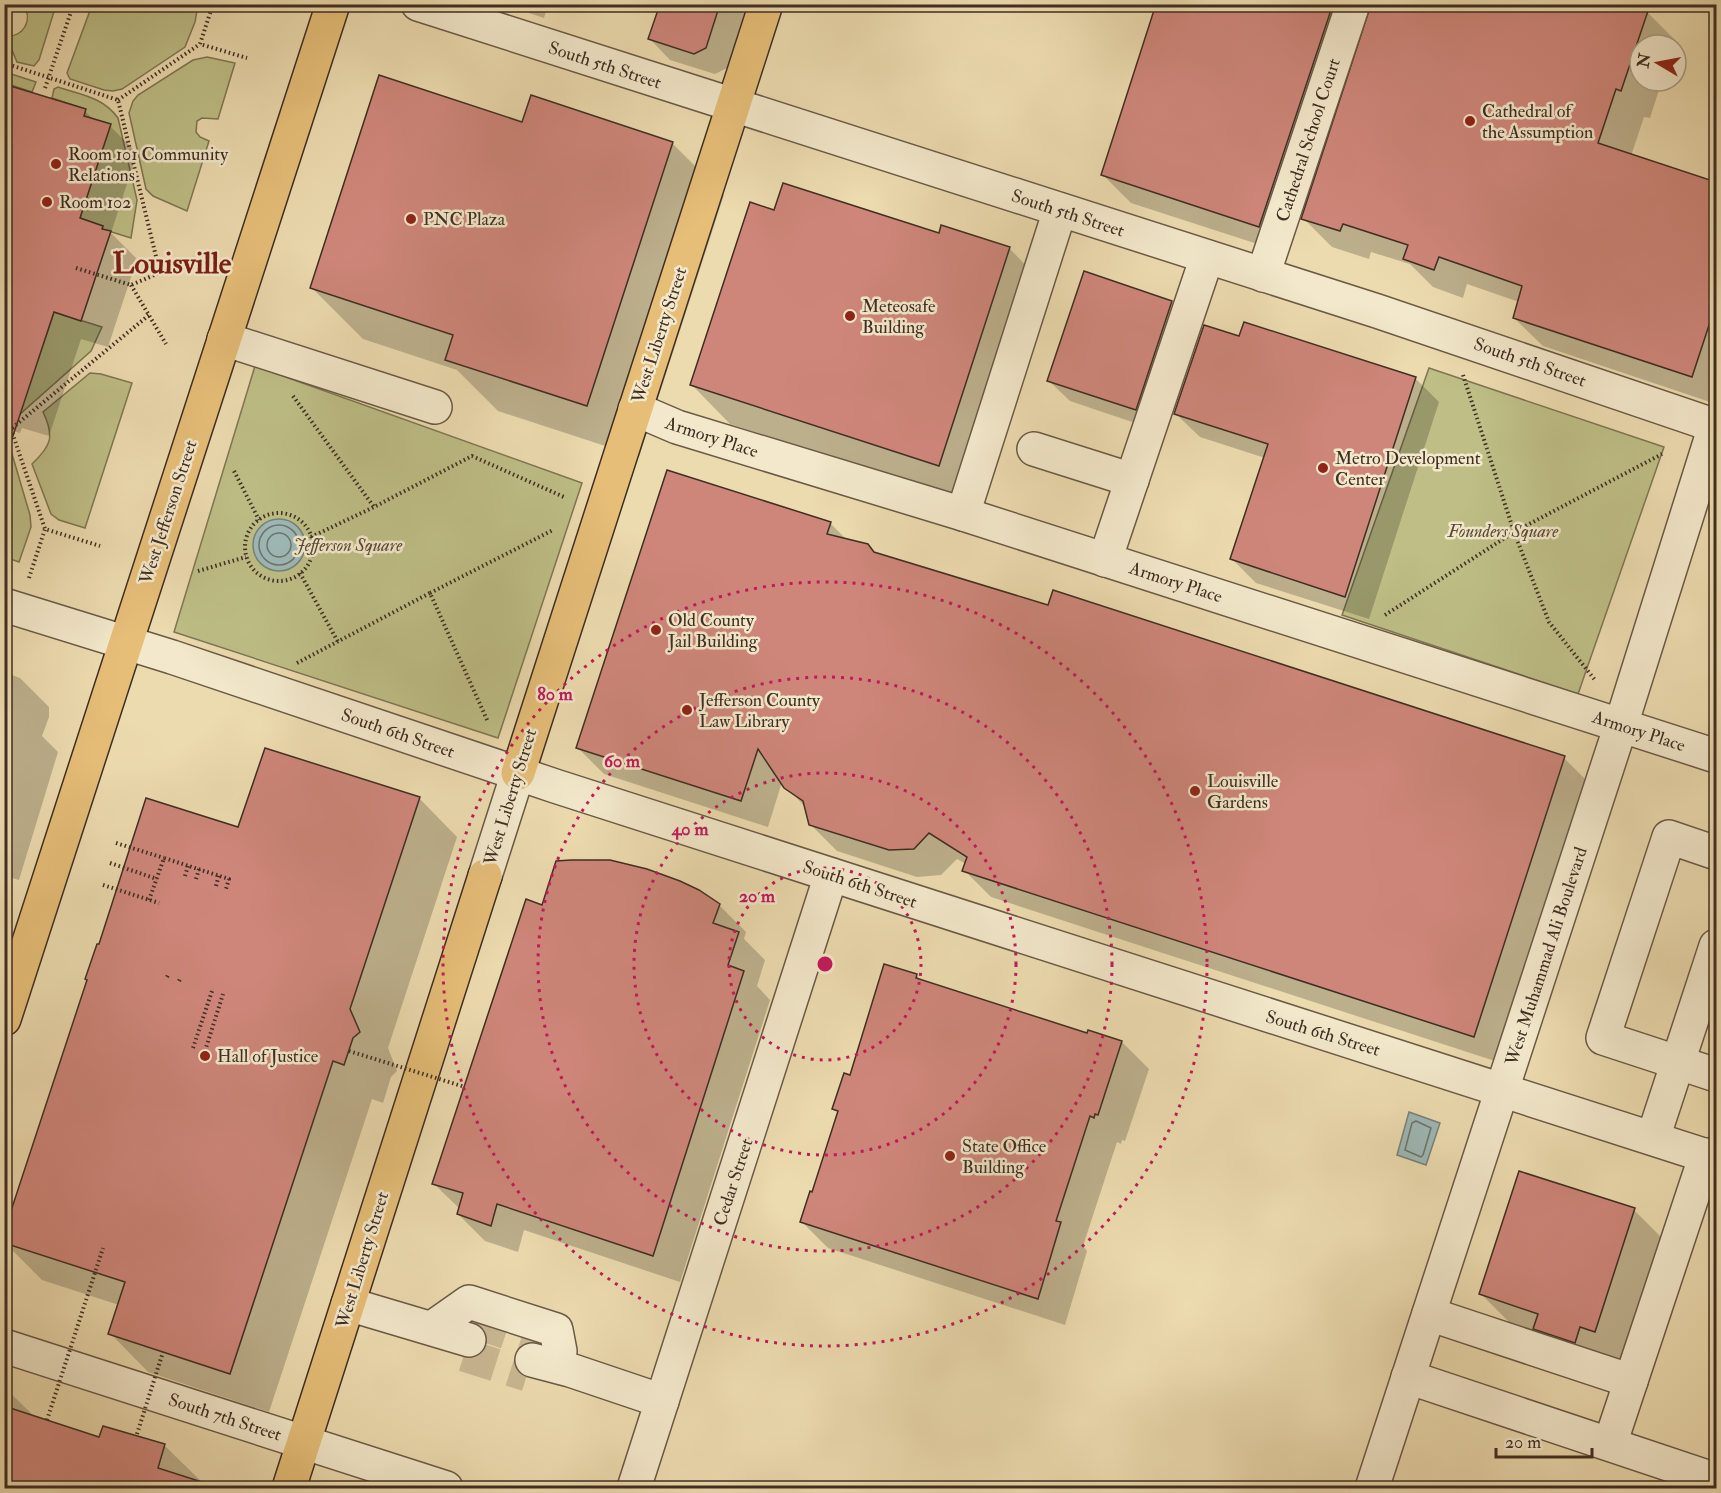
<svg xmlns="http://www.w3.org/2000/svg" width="1721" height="1493" viewBox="0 0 1721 1493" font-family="'IM FELL Double Pica',serif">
<rect width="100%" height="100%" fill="#ecdbaf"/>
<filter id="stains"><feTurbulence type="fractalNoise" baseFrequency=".00333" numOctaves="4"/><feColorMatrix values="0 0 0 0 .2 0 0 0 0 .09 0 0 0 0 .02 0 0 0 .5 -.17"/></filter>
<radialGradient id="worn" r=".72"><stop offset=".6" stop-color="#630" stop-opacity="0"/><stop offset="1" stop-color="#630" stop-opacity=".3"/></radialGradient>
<g fill="#bebe86" stroke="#7e7654" stroke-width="1.5">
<path d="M23,5h33l-17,55 -5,6 -17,-4 -8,-19 -4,-1v-6c18,2 29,-16 18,-31z"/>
<polygon points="92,5 92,4 198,5 195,22 185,47 122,89 113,91 104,90 70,79 67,73"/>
<polygon points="207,57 235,63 218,119 202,118 197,121 196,132 200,137 209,141 187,211 153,196 146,189 129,113 133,101 138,95 193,60"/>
<polygon points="5,72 36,82 32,92 5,83"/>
<path d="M58,87c23,8 45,10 60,31l19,82 -6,38 -29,-9 1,-3 -23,-8 30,-94 -26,-8 1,-7 -33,-11 2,-9z"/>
<polygon points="54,312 102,327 91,351 19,415"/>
<polygon points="255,366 582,483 498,738 174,632"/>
<polygon points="1429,368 1664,447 1578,694 1342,615"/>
<path d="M90,373l11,1 31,9 -47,145 -26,-8 -8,-6 -19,-50c19,-18 23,-27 11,-52z"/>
<polygon points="5,435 7,437 30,515 31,527 19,562 5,557"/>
</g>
<g fill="#9db8b6" stroke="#77817b" stroke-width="1.5">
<circle cx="279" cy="545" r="26"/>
<polygon points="1409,1112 1440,1123 1426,1165 1397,1155"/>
</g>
<g fill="#0003">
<polygon points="502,4 548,4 544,18"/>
<polygon points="661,4 747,4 727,68 715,74 670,60 650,39"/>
<polygon points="1158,4 1625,4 1647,12 1675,40 1674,45 1640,45 1640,81 1662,81 1650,118 1644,117 1631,156 1716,184 1716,404 1543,346 1514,318 1519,302 1467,284 1463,298 1433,287 1410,264 1371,252 1369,259 1332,247 1303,218 1368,19 1363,27 1288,254 1131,203 1103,175"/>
<polygon points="85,111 95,121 110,126 137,153 111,233 137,259 108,347 81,339 49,436 22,428 20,433 4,428"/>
<polygon points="523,124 672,143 724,195 639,457 498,411 457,370 363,339 311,287"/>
<polygon points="775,211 940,235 1009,248 1047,287 977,504 730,424 692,385"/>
<polygon points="1085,273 1172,302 1192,323 1156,430 1070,401 1049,381"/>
<polygon points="1240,338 1415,378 1439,402 1369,619 1256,583 1232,559 1265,458 1200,437 1176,414"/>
<polygon points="830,523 847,540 876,554 1564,758 1591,785 1501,1063 991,897 964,870 966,864 957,859 941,875 917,877 837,851 810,824 806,808 782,782 768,827 604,774 577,747"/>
<polygon points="4,672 20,678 49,707 49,717 42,736 58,752 19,880 9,877 4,890"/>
<polygon points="419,798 457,837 388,1048 397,1071 391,1077 383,1103 372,1099 269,1412 148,1372 110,1333 119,1305 42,1280 4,1242 239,829"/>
<polygon points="719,905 746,932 744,939 765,960 757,986 770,1000 680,1282 524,1230 518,1252 485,1241 458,1214 460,1209 434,1184 543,907"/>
<polygon points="885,966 917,976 923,982 1088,1035 1122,1042 1149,1069 1125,1141 1122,1140 1121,1144 1117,1142 1083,1246 1087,1251 1065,1325 828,1248 801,1221 813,1194 839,1114 834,1109 851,1077"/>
<polygon points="1634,1210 1672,1248 1633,1370 1519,1332 1481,1294"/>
<polygon points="4,1387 36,1418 100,1439 164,1445 208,1488 4,1488"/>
</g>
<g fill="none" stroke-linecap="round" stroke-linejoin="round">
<g stroke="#6e736c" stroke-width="1.5">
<circle cx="279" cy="545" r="20"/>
<circle cx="279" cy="545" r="12"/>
<polygon points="1416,1121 1431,1128 1423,1155 1421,1157 1405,1150 1412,1123"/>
</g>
</g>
<g fill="#ce867a" stroke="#3f2e23" stroke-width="1.5">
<polygon points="660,4 720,4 706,48 694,54 648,39"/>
<polygon points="1156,4 1333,4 1259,227 1101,175"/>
<polygon points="1371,4 1629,4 1648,11 1621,91 1616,89 1598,143 1716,182 1716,304 1692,377 1513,318 1522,286 1439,257 1434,270 1403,259 1408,245 1343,224 1340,231 1301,219"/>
<polygon points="379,75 522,122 531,95 673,142 587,406 445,360 453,335 310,288"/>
<polygon points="4,84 86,109 84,116 111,124 80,218 103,226 102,229 111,231 81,321 54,312 9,448 4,447"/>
<polygon points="783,183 939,233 941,225 1010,247 939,466 690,385 750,202 774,210"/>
<polygon points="1084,271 1172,301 1136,410 1047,381"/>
<polygon points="1244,322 1416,377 1345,597 1230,559 1268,444 1174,414 1204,325 1239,336"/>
<polygon points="667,470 831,522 827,534 868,544 874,552 1048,605 1053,590 1565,756 1474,1037 962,871 967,857 929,833 914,849 889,850 809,825 803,801 784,788 758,749 741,801 576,748"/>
<polygon points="265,748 420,797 350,1009 360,1032 353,1038 344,1065 333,1061 230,1374 108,1334 125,1282 4,1243 4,1232 87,980 85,979 97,944 99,944 146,798 238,827"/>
<polygon points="571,860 610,860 647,869 680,881 699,890 720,904 713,923 739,932 728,965 744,971 653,1256 497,1204 491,1226 457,1214 463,1193 432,1184 526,899 542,905 556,861"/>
<polygon points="884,964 917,974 916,978 1087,1033 1088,1030 1122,1041 1098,1115 1095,1114 1094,1118 1090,1116 1056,1221 1061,1222 1038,1299 800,1222 810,1191 812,1192 838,1111 832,1109 844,1073 850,1075"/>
<polygon points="1519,1171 1635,1208 1595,1332 1580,1327 1575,1343 1533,1329 1538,1314 1479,1294"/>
<polygon points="4,1406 99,1437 103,1426 165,1444 158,1468 205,1483 204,1488 4,1488"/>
</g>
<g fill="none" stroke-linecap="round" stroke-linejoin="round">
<g stroke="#c9b893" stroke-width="33" stroke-dasharray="33 16" stroke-linecap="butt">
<polyline points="475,1322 537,1343"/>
<polyline points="464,1355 527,1375"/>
</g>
<g stroke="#6a5946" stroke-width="36">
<g id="minor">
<polyline points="418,4 1377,311 1716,426"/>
<polyline points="1263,275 1353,4"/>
<polyline points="224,339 435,407"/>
<polyline points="635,409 677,427 963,514 1716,756"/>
<polyline points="1034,449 1132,480"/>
<polyline points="963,514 1060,210"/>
<polyline points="1105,560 1207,257"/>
<polyline points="4,605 172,657 555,786 1716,1159"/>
<polyline points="1716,853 1669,837 1603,1038 1716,1075"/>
<polyline points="485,876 518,773"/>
<polyline points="1653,1138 1716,946"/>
<polyline points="348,1304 469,1340"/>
<polyline points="1429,1314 1631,1381"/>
<polyline points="432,1328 469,1302 556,1330 560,1351"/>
<polyline points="4,1346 446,1488"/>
<polyline points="532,1360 570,1370 662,1401"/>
<polyline points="1408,1377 1716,1480"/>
<polyline points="1610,1444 1706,1155"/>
<polyline points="634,1488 831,875"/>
<polyline points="1372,1488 1621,725 1716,423"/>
</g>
</g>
<g stroke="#3f2e23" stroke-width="36">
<g id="major">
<polyline points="518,773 766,4"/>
<polyline points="4,1019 333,4"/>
<polyline points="289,1488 485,876"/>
</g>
</g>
<g stroke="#3f2e23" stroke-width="4" stroke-dasharray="1.5 3" stroke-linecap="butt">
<polyline points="213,4 200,44 247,58"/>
<polyline points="4,63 118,100 160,273"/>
<polyline points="45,88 73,6"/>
<polyline points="118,100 200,44"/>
<polyline points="76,268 131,285 194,258"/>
<polyline points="131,285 166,344"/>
<polyline points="1463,375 1514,532 1549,622 1595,680"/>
<polyline points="293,396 374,507"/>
<polyline points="4,427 11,429 149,315"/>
<polyline points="11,429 45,529"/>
<polyline points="234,471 259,520"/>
<circle cx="279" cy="547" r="34"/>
<polyline points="311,537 374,507 472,456 564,497"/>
<polyline points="198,571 246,557"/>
<polyline points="300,573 338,642"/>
<polyline points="29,578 45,529 100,546"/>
<polyline points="430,593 553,530"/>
<polyline points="1385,615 1514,532 1662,454"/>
<polyline points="297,663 430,593 488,722"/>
<polyline points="4,824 9,825"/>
<polyline points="116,843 164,858"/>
<polyline points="110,863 157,879"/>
<polyline points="185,876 188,866"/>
<polyline points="196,879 199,869"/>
<polyline points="103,885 159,903"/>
<polyline points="216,886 219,875"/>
<polyline points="149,900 164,858 229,879 226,889"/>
<polyline points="167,977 169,973"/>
<polyline points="179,981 181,977"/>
<polyline points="193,1048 212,991"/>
<polyline points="205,1051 223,994"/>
</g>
<use href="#minor" stroke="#f3e8cb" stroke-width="33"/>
<use href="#major" stroke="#e6be78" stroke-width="33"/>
<g stroke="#3f2e23" stroke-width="4" stroke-dasharray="1.5 3" stroke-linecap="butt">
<polyline points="349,1051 465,1087"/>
<polyline points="47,1420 103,1248"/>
<polyline points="137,1434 163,1352"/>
</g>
</g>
<g fill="none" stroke="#c2185b" stroke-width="3" stroke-dasharray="3 6">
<circle cx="825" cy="964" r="96"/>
<circle cx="825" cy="964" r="191"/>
<circle cx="825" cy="964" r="287"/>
<circle cx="825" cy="964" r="382"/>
</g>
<g fill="#8f2418" stroke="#f3e8cb" stroke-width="2">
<circle cx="1470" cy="121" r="6"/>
<circle cx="56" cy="164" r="6"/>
<circle cx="47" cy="202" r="6"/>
<circle cx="411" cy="219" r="6"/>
<circle cx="850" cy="316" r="6"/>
<circle cx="1323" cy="468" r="6"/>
<circle cx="656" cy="630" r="6"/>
<circle cx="687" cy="710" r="6"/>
<circle cx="1195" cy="791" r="6"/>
<circle cx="205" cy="1056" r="6"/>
<circle cx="950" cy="1156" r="6"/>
</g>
<g text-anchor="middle" stroke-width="5" stroke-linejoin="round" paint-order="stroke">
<g font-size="18" fill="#3f2e23" stroke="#f3e8cb">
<text transform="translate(605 65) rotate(18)" y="6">South 5th Street</text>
<text transform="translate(1308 140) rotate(-72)" y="6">Cathedral School Court</text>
<text transform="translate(1068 213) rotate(18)" y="6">South 5th Street</text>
<text transform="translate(659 335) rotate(-72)" y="6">West Liberty Street</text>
<text transform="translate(1530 362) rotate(19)" y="6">South 5th Street</text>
<text transform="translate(712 437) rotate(18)" y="6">Armory Place</text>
<text transform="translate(168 512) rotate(-72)" y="6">West Jefferson Street</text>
<text transform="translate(1176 582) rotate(18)" y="6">Armory Place</text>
<text transform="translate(1639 731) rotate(18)" y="6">Armory Place</text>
<text transform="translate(398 733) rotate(19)" y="6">South 6th Street</text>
<text transform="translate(510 797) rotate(-73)" y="6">West Liberty Street</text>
<text transform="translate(860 884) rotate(18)" y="6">South 6th Street</text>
<text transform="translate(1546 956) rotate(-72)" y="6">West Muhammad Ali Boulevard</text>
<text transform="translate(1323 1033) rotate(17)" y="6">South 6th Street</text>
<text transform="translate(733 1182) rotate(-72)" y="6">Cedar Street</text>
<text transform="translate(362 1260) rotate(-73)" y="6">West Liberty Street</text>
<text transform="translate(225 1417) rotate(18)" y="6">South 7th Street</text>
</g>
<g font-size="18" fill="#3f2e23" stroke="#f3e8cb" text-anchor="start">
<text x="1482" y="117">Cathedral of<tspan x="1482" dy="21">the Assumption</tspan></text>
<text x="68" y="160">Room 101 Community<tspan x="68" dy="21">Relations</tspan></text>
<text x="59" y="208">Room 102</text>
<text x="423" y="225">PNC Plaza</text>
<text x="862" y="312">Meteosafe<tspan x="862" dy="21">Building</tspan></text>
<text x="1335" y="464">Metro Development<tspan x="1335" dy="21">Center</tspan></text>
<text x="668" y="626">Old County<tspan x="668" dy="21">Jail Building</tspan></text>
<text x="699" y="706">Jefferson County<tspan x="699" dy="21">Law Library</tspan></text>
<text x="1207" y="787">Louisville<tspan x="1207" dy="21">Gardens</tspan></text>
<text x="217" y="1062">Hall of Justice</text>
<text x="962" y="1152">State Office<tspan x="962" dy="21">Building</tspan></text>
</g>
<g font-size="18" font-style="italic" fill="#584b37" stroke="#f3e8cb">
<text x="1503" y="537">Founders Square</text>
<text x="348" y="551">Jefferson Square</text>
</g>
<g font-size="30" font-weight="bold" fill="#7a1f14" stroke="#f3e8cb">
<text x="172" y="273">Louisville</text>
</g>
</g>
<circle cx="825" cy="964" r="9" fill="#c2185b" stroke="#f3e8cb" stroke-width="3"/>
<g font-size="18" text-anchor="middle" font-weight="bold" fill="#c2185b" stroke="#f3e8cb" stroke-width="5" stroke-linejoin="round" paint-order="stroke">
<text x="555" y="700">80 m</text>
<text x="622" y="767">60 m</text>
<text x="690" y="835">40 m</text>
<text x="757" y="902">20 m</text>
</g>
<rect width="1721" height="1493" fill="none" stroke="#ecdbaf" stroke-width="24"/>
<rect x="6" y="6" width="1709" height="1481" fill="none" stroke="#3f2e23" stroke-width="3"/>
<rect x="12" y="12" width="1697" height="1469" fill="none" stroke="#3f2e23" stroke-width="1.5"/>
<g transform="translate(1658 63) rotate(280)"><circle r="28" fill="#f3e8cb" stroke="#ab9e88" stroke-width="1.5"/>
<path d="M0-4.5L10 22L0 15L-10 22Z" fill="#8f2418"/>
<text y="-9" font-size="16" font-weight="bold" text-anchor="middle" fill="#3f2e23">N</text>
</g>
<path d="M1496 1448v9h96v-9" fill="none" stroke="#3f2e23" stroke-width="3"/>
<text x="1505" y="1448" font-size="18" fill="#3f2e23" stroke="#f3e8cb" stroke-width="4.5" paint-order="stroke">20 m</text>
<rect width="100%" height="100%" filter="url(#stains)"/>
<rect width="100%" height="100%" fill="url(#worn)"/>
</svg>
